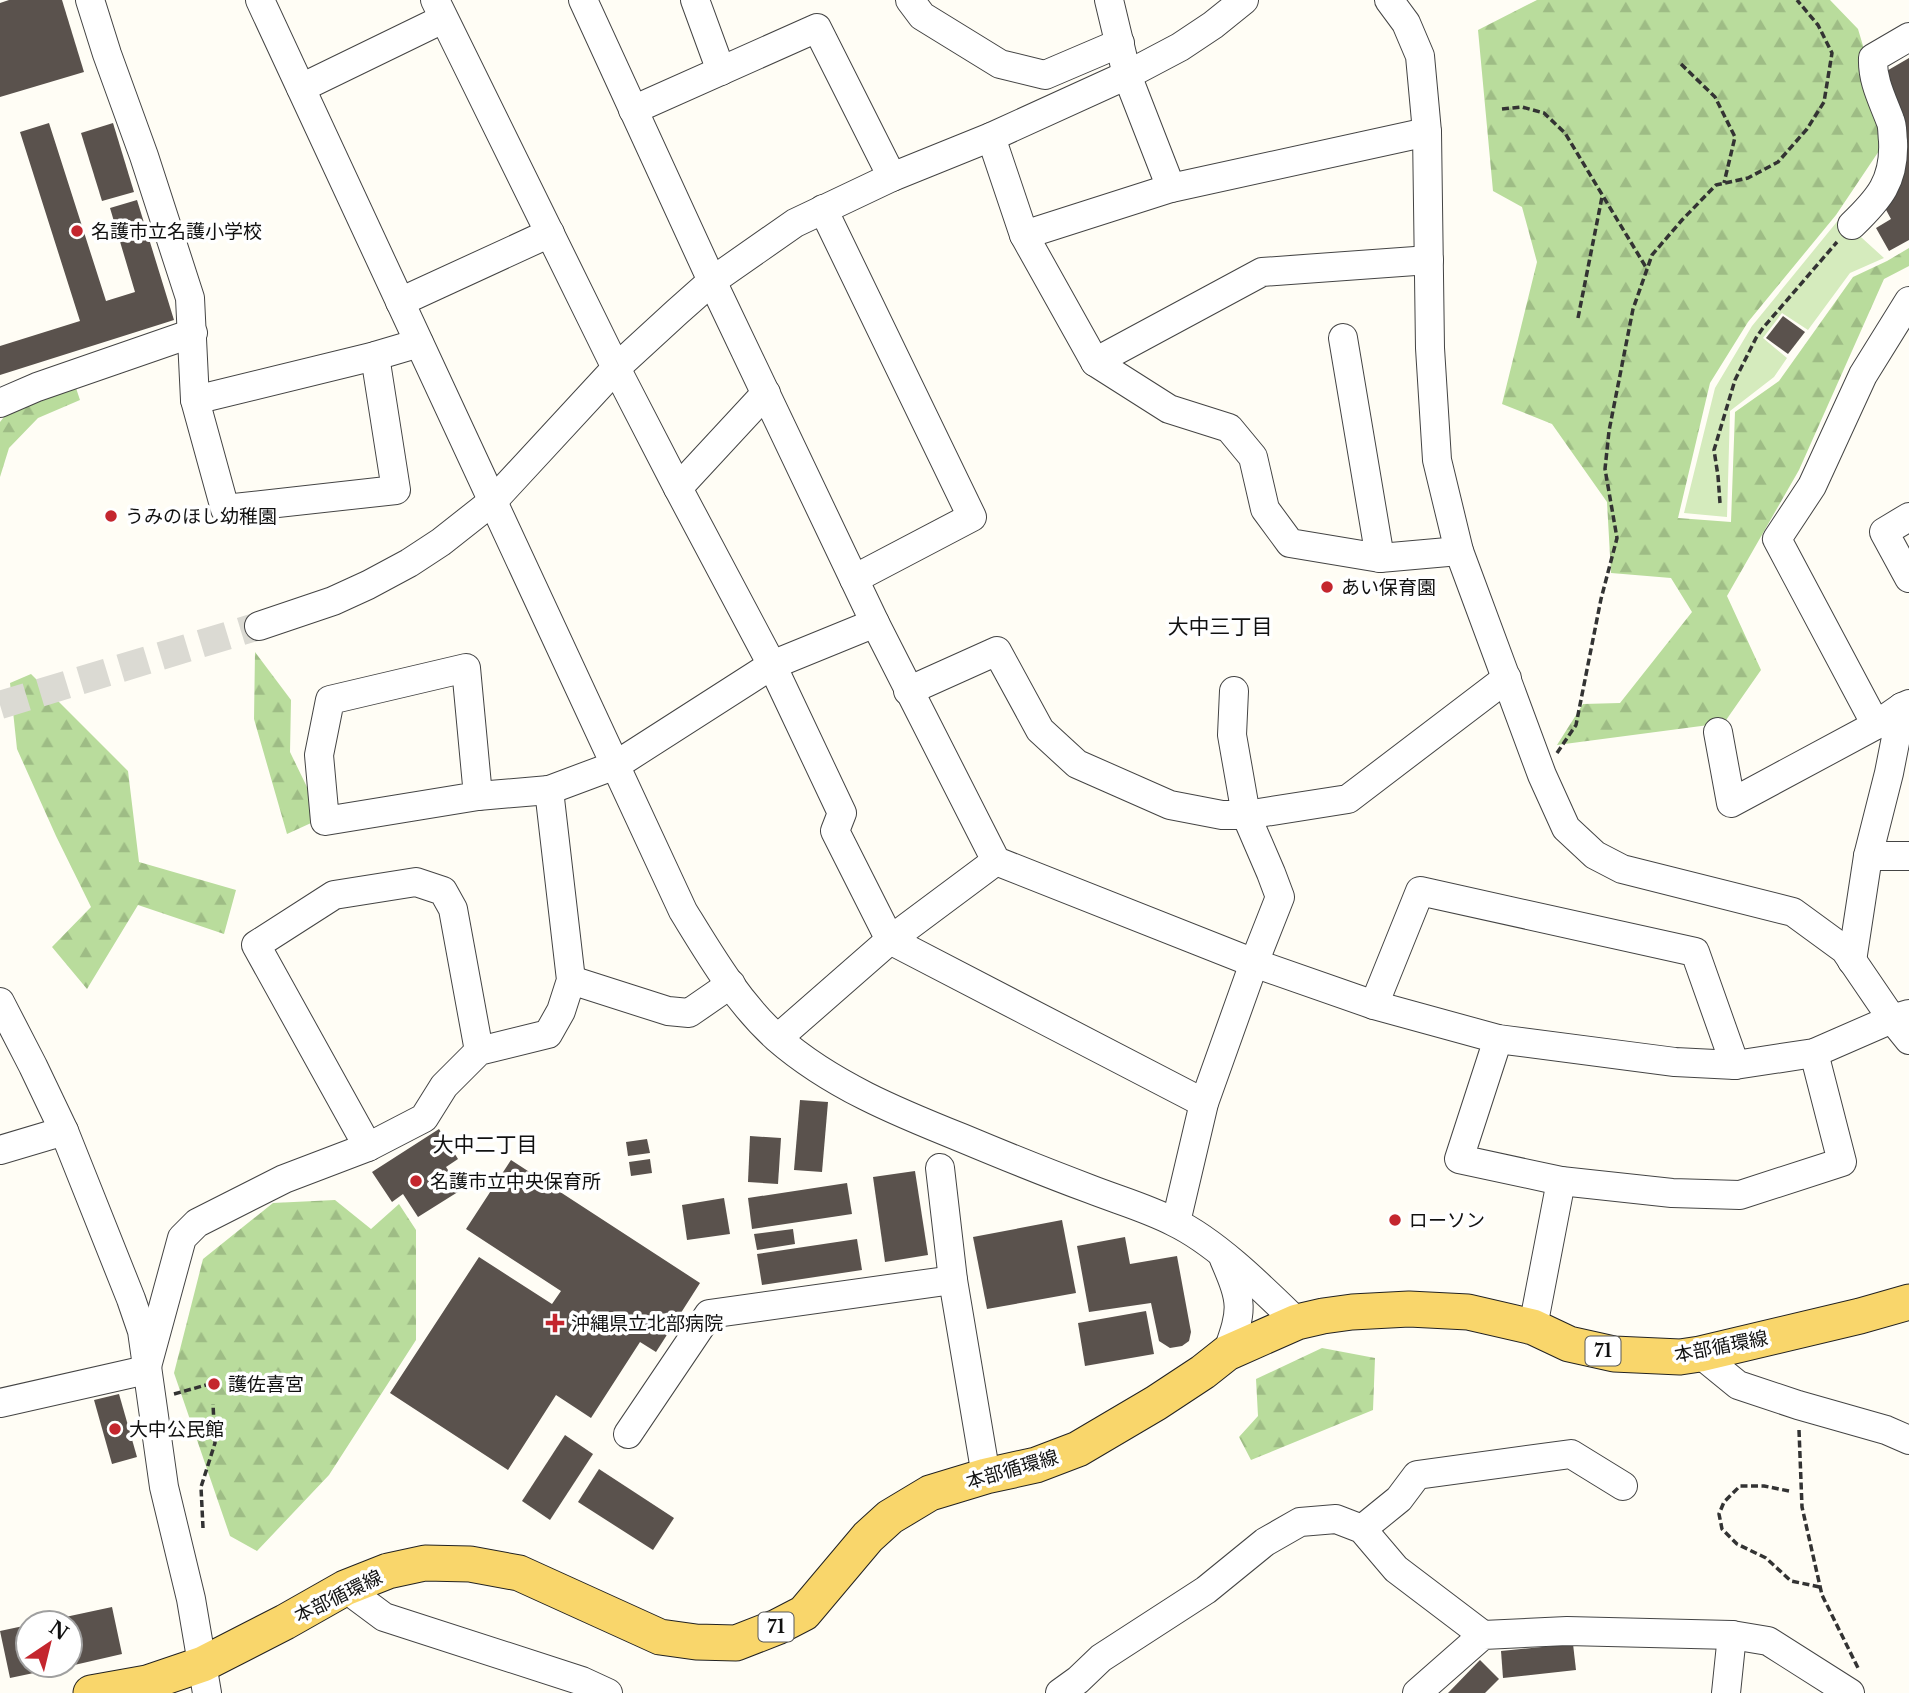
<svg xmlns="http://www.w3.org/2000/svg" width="1909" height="1693" viewBox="0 0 1909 1693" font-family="'Libre Baskerville','Noto Sans JP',serif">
<defs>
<pattern id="forest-firs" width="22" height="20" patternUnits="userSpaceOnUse" patternTransform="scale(1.75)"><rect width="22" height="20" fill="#b9dc9c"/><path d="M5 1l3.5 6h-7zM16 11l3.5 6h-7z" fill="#9ebc85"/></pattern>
</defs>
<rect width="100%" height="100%" fill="#fffdf5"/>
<polygon fill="#d5ebbd" points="1840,218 1884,258 1850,273 1808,330 1782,313 1763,338 1787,358 1774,377 1730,411 1727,517 1684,513 1715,388 1752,326"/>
<g fill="url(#forest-firs)">
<polygon points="1537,0 1830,0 1858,29 1877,93 1885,142 1836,215 1748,322 1710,383 1678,518 1731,522 1735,412 1779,381 1853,277 1887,261 1909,248 1909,266 1884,279 1799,470 1727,596 1761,670 1724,723 1557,745 1583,704 1620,703 1692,612 1671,578 1611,573 1607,502 1552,424 1502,404 1537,262 1522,207 1493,191 1478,30"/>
<polygon points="73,379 80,400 38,418 9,448 0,477 0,422 15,403"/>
<polygon points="255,652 291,700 290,752 322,818 287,834 254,719"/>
<polygon points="31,674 128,771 139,862 236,890 224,934 138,905 87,989 52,947 91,907 56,836 17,749 10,683"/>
<polygon points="335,1200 371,1229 399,1204 416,1230 416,1340 329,1475 257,1551 230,1536 174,1373 203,1259 273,1203"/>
<polygon points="1322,1348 1375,1358 1373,1410 1251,1460 1239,1437 1258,1416 1256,1379"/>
</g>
<g fill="#5a524d">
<polygon points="9,0 62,0 84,72 0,97 0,3"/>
<polygon points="1909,58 1909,240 1889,251 1876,228 1891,219 1885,208 1900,187 1906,153 1878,76"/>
<polygon points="49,123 106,301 135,292 110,208 137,200 174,320 0,375 0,346 80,321 20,132"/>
<polygon points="113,123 134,192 102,201 81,133"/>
<polygon points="1783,316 1805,332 1788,354 1766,338"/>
<polygon points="800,1100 828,1102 822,1172 794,1170"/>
<polygon points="439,1129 458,1159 446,1167 461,1190 418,1217 403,1194 392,1202 372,1172"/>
<polygon points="750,1136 781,1138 778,1184 748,1182"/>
<polygon points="647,1139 650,1153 628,1156 626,1142"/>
<polygon points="650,1159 652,1173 631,1176 629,1162"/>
<polygon points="511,1160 700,1283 656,1352 640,1342 591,1418 556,1395 508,1470 390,1393 479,1257 552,1304 561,1291 466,1229"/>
<polygon points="915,1171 928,1255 885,1262 873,1177"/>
<polygon points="847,1183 852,1214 752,1229 748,1198"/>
<polygon points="724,1198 730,1234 687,1240 682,1205"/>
<polygon points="1062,1220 1076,1293 987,1309 973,1237"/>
<polygon points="793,1229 795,1244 757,1250 754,1234"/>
<polygon points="1125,1237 1130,1264 1177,1256 1191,1332 1189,1341 1182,1346 1170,1348 1159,1341 1151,1303 1089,1312 1077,1246"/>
<polygon points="857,1239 862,1270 762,1285 757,1254"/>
<polygon points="1146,1311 1154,1354 1085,1366 1078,1323"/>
<polygon points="119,1394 137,1457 112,1464 94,1400"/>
<polygon points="565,1435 593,1454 550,1520 522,1501"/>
<polygon points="599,1469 674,1518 653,1550 578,1502"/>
<polygon points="112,1607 122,1654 70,1666 70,1623 42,1622"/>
<polygon points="28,1625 28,1665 67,1666 10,1678 0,1631"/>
<polygon points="1573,1644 1576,1670 1503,1678 1501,1651"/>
<polygon points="1480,1660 1499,1679 1485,1693 1448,1693"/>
</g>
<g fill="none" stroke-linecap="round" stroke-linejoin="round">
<polyline stroke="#dbdad3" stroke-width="28" stroke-dasharray="28 14" stroke-linecap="butt" points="0,705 259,626"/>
<g stroke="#444" stroke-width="30">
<g id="minor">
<polyline points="90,0 107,54 144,156 190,298 195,400 225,509 396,490 375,356"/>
<path d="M260,0l423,911c27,44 55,92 94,127 54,47 120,74 185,100 43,18 85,35 128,51 28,11 57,19 84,33 42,20 89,67 123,100"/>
<polyline points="435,0 616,368 678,488"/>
<polyline points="583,0 712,281 875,623 996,861 1254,963 1374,1005 1498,1039 1675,1062 1735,1065 1814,1053 1892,1019 1909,1014"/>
<polyline points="695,0 721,71"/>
<polyline points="910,0 922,16 1000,64 1045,75 1120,43"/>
<polyline points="1109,0 1127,75 1171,188"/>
<polyline points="1389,0 1406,23 1420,56 1427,132 1430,348 1437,460 1459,551 1542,775 1566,828 1595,855 1622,869 1793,912 1845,950 1892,1019 1909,1040"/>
<polyline points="301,88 443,19"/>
<polyline points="633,110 817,28 892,177"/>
<polyline points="991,137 1024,235 1095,362 1169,409 1229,428 1253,457 1265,509 1290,543 1380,558 1459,551"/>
<polyline points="823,209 972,517 854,579"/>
<path d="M1852,225c27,-26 43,-44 41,-84 -1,-7 0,-15 -3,-21 -8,-21 -18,-40 -17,-62l36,-21"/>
<polyline points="1024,235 1171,188 1427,132"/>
<polyline points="400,302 550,233"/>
<polyline points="1343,338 1380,558"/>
<polyline points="1095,362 1262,272 1429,260"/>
<polyline points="766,393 678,488 772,665 842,813 835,831 890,940 1204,1103"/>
<polyline points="195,400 375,356 419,343"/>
<polyline points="0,403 37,387 193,333"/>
<polyline points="1909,517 1884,532 1909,578"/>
<polyline points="259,626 333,601 368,585 409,563 441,542 493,501 616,368 677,312 712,281 795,223 892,177 991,137 1127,75 1180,47 1213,25 1244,0"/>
<polygon points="466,668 478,796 325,821 319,755 330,700"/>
<polyline points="908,691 997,651 1040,730 1077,764 1170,805 1222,815 1246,815 1348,799 1507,678"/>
<polyline points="1902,707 1889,773 1868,856 1909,856"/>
<polyline points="1876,725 1777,539 1812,486 1863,375 1909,301"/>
<polyline points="1718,732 1731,803 1876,725 1902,707 1909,704"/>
<polyline points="478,796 549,790 616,765 772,665 875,623"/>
<polyline points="1852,961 1868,856"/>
<polyline points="571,980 668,1011 689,1013 731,984"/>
<polyline points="0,1002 33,1066 64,1131 131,1299 142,1331 164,1487 191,1599 207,1693"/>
<polyline points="1374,1005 1420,891 1695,952 1735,1065"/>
<polyline points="778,1038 890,940 996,861"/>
<polyline points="1498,1039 1459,1159 1561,1181 1672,1193 1740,1195 1842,1162 1814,1053"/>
<polyline points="368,1147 256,945 334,895 416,882 443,891 453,909 479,1051"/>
<polyline points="0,1150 64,1131"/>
<polyline points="940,1168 953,1280 986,1476"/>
<polyline points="1176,1222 1204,1103 1254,963 1280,897 1271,873 1246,815 1232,735 1234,691"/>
<path d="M1224,1259c19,44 19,50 3,94"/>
<polyline points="1533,1327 1561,1181"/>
<polyline points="1700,1354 1738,1385 1798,1405 1886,1430 1909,1440"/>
<polyline points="146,1370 182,1238 197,1223 284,1179 368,1147 424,1118 444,1086 479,1051 548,1034 561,1011 571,980 549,790"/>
<polyline points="0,1403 146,1370"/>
<polyline points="628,1434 709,1314 953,1280"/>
<polyline points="1362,1529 1399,1499 1417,1475 1571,1454 1623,1486"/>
<polyline points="345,1588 384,1617 582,1681 608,1693"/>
<polyline points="1060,1693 1078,1680 1101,1658 1206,1590 1265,1542 1300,1522 1336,1519 1362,1529 1396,1569 1483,1635"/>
<polyline points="1417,1693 1483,1635 1567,1631 1732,1635 1768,1641 1850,1693"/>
<polyline points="1726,1693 1732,1635"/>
</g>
</g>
<g stroke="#222" stroke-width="37">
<polyline id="major" points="91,1693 147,1683 203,1664 285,1622 345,1588 388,1571 425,1563 470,1564 519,1573 660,1637 696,1642 736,1643 777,1627 804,1613 868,1537 890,1517 930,1493 986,1476 1036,1465 1078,1449 1156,1403 1203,1372 1227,1353 1297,1322 1323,1316 1352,1312 1409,1309 1468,1312 1533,1327 1569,1344 1614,1354 1680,1357 1700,1354 1860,1316 1909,1302"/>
</g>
<g stroke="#333" stroke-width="3.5" stroke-dasharray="7 3.5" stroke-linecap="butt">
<polyline points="1681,64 1715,97 1735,137 1724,183"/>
<polyline points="1502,109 1522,107 1544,113 1565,133 1647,269"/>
<polyline points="1578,318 1602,197"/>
<polyline points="1720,503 1718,476 1714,450 1735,380 1756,338 1763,328 1837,242"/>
<polyline points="1557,753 1576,725 1601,599 1617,538 1605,469 1609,431 1633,309 1652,255 1682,220 1716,185 1748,178 1778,162 1807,129 1824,102 1832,53 1818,25 1797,0"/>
<polyline points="174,1394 206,1385"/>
<polyline points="1799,1430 1802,1507 1822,1595 1859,1670"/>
<polyline points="1789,1491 1764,1486 1740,1486 1724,1502 1719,1514 1722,1529 1737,1544 1766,1558 1791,1581 1820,1587"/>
<polyline points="203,1528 201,1487 215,1443 213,1404"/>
</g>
<use href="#minor" stroke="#fff" stroke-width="28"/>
<use href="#major" stroke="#f9d66b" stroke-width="35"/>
</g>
<g fill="#c4262e" stroke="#fff" stroke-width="2.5">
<circle cx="77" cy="231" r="7"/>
<circle cx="111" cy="516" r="7"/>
<circle cx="1327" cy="587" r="7"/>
<circle cx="416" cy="1181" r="7"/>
<circle cx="1395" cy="1220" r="7"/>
<path d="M551.5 1312.5h7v7h7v7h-7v7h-7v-7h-7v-7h7z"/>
<circle cx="214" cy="1384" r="7"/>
<circle cx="115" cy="1429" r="7"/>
</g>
<g text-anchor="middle" stroke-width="7" stroke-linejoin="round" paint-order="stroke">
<g fill="#fff" stroke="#585858" stroke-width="2">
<rect x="1585.5" y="1336.5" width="35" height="29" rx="5"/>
<rect x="758.5" y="1612.5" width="35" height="29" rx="5"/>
</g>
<g font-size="18" font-weight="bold" fill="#111">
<text x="1603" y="1357">71</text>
<text x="776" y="1633">71</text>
</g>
<g font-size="19" fill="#111" stroke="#fff" text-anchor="start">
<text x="91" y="238">名護市立名護小学校</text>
<text x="125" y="523">うみのほし幼稚園</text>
<text x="1341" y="594">あい保育園</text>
<text x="430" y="1188">名護市立中央保育所</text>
<text x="1409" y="1227">ローソン</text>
<text x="571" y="1330">沖縄県立北部病院</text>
<text x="228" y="1391">護佐喜宮</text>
<text x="129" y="1436">大中公民館</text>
</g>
<g font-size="19" fill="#111" stroke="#fff">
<text transform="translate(1721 1346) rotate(-11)" y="7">本部循環線</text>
<text transform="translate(1012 1469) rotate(-16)" y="7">本部循環線</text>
<text transform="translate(338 1596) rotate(-26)" y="7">本部循環線</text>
</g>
<g font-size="21" fill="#111" stroke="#fff">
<text x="1220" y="634">大中三丁目</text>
<text x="485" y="1152">大中二丁目</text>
</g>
</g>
<g transform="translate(49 1644) rotate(35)"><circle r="33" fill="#ffffff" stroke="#a0a0a0" stroke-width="2"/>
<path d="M0-5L12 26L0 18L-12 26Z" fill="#c4262e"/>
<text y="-10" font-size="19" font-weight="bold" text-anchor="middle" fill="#111111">N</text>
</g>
</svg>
